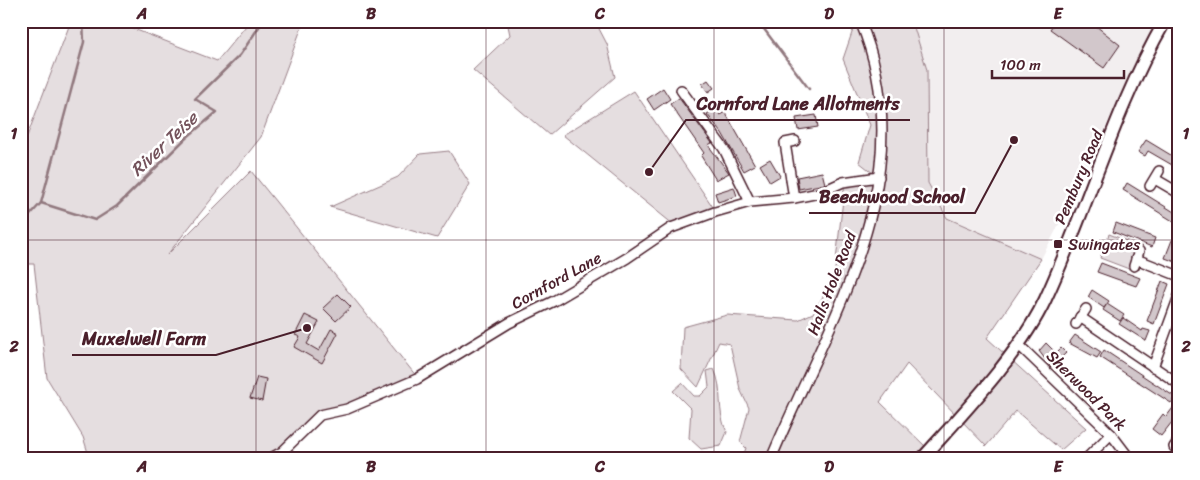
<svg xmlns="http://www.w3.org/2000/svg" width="1200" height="480" viewBox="0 0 1200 480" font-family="Sriracha,sans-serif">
<rect width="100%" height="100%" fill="#fff"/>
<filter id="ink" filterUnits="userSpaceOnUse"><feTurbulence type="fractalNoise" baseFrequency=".02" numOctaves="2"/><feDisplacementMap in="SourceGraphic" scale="10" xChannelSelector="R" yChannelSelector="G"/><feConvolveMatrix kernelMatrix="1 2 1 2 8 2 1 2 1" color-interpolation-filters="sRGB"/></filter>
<g filter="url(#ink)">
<polygon fill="#f2eeef" points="912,21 1162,21 1119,97 1078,188 1041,259 947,218 928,183 927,70"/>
<g fill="#e5dee0" stroke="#987e86">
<polygon points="71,21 113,21 217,61 250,21 304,21 261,137 167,255 251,171 417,377 320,415 269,459 90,459 83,437 47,378 34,264 21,264 21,152"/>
<polygon points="507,21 595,21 607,44 615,77 549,135 473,70 510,35"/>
<polygon points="856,21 912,21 927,70 928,183 947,218 1041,259 987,338 1086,428 1061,450 1016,411 986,446 907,364 880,402 928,449 919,459 742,459 746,448 740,442 749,408 740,389 730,344 719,342 698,387 681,369 683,327 727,315 798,320 813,313 834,278 845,182 878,177 859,162 870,125 843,59"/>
<polygon points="634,91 715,210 674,225 563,135"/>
<polygon points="449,151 470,184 437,238 330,207 398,177 420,154"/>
<polygon points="1109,234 1138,245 1129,269 1100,258"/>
<path d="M714,369c10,21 2,43 13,63l-6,14 -20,3 -12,-11 2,-29 -18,-18 9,-8 12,13h6l9,-9 -2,-16z"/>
</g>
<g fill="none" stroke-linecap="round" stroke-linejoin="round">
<g stroke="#91787e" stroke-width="2.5">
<polyline points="758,21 809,89"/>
<polyline points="41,203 95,220 117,206 185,139 217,112 195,99 240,55 263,21"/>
<polyline points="21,225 41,203 84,42 83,21"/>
</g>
</g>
<g fill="#d2c7cb" stroke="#4a1f2b">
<polygon points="1056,21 1100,21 1096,26 1120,45 1104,68 1050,29"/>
<polygon points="708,80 714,88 708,92 702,84"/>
<polygon points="663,88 670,99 654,110 647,99"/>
<polygon points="679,98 712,143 708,145 729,173 716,180 701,156 704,153 670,104"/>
<polygon points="716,108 720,115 725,112 755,165 744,171 722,133 707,114"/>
<polygon points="816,115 818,127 798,130 796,118"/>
<polygon points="1146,140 1179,160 1179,169 1148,151 1145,156 1138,152"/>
<polygon points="770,159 780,176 770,182 760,165"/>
<polygon points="822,172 825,184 799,189 797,177"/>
<polygon points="1127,183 1179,215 1176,223 1123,190"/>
<polygon points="734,187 737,196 718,202 715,193"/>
<polygon points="1116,223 1155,238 1152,247 1113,232"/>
<polygon points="1172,240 1179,243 1179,254 1176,262 1165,258"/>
<polygon points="1101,263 1140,278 1136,286 1097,272"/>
<polygon points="1162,281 1169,284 1154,324 1147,321"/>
<polygon points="1092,290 1109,301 1104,308 1088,297"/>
<polygon points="338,294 351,307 336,321 323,308"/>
<polygon points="1107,304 1124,315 1120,321 1103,310"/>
<polygon points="305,315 319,322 307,344 319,351 331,329 338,333 322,363 294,347 300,337 295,335"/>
<polygon points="1123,318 1142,331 1143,329 1150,331 1146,341 1119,324"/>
<polygon points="1075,335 1101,352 1097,358 1069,343"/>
<polygon points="1046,343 1056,353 1061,348 1066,353 1051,367 1039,351"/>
<polygon points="1104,350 1175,397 1171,403 1100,357"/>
<polygon points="257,377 266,379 262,401 250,398"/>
<polygon points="1179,400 1179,413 1161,436 1152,429 1163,414 1166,417"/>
</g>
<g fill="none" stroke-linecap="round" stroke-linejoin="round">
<g stroke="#4a1f2b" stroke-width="12">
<g id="minor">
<polyline points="681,90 724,149 750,202"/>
<polyline points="1155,179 1179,193"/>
<polyline points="1150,186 1159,171"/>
<polyline points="794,198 785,143 795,141"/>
<polyline points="1136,259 1179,276"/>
<polyline points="1134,266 1139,251"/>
<polyline points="1080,317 1179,384"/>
<polyline points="1076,324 1086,309"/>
<polyline points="1019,345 1111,434 1130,459"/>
<polyline points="1153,367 1179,296"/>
<polyline points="1174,447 1179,440"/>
<polyline points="269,459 282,452 320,415 347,409 417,379 509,323 554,301 627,258 671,228 715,212 750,202 794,198 819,193 843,182 879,177"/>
<path d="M771,459c58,-140 155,-282 89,-438"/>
<polyline points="1086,459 1111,434"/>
</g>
</g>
<g stroke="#4a1f2b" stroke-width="15">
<path id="major" d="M922,459c41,-46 97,-104 123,-159 42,-90 70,-193 120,-279"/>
</g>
<use href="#minor" stroke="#fff" stroke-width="9"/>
<use href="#major" stroke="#fff" stroke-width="11"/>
</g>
</g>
<path fill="none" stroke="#4a1f2b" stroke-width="1" stroke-opacity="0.55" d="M256,21v438M486,21v438M714,21v438M944,21v438M21,240h1158"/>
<rect fill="#4a1f2b" stroke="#fff" stroke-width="2" x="1053" y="239" width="10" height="10" rx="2.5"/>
<g text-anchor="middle" stroke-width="5" stroke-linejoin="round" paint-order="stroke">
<g font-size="16" fill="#4a1f2b" stroke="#fff">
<text transform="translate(1078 177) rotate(-67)" y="6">Pembury Road</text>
<text transform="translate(556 280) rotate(-29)" y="6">Cornford Lane</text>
<text transform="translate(831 283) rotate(-69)" y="6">Halls Hole Road</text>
<text transform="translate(1087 390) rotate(45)" y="6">Sherwood Park</text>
</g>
<g font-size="16" fill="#4a1f2b" stroke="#fff" text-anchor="start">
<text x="1068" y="250">Swingates</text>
</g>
<g font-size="18" font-style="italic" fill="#74535c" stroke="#fff">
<text transform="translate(164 144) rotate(-43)" y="6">River Teise</text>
</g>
</g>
<path fill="none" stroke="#4a1f2b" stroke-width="2" d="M649 172L686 120H910M1014 140L975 213H809M307 328L216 355H72"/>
<g fill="#4a1f2b" stroke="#fff" stroke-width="2">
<circle cx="649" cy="172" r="5"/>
<circle cx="1014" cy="140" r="5"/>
<circle cx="307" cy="328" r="5"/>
</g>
<g font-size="18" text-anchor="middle" font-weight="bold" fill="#4a1f2b" stroke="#fff" stroke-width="5" stroke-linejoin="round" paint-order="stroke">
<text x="798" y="110">Cornford Lane Allotments</text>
<text x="892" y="203">Beechwood School</text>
<text x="144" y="345">Muxelwell Farm</text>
</g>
<rect width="1200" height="480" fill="none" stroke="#fff" stroke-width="55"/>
<path d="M992 70v8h132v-8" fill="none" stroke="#4a1f2b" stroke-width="2.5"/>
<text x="1000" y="70" font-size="15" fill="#4a1f2b" stroke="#ffffff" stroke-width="4" paint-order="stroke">100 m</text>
<rect x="28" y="28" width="1144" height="424" fill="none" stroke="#4a1f2b" stroke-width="2"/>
<g font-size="16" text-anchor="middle" font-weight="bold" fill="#4a1f2b">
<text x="142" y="19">A</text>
<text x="371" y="19">B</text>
<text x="600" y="19">C</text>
<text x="829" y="19">D</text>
<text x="1058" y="19">E</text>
<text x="14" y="139">1</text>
<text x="1186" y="139">1</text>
<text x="14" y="352">2</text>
<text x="1186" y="352">2</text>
<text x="142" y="472">A</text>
<text x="371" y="472">B</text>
<text x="600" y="472">C</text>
<text x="829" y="472">D</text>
<text x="1058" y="472">E</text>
</g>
</svg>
